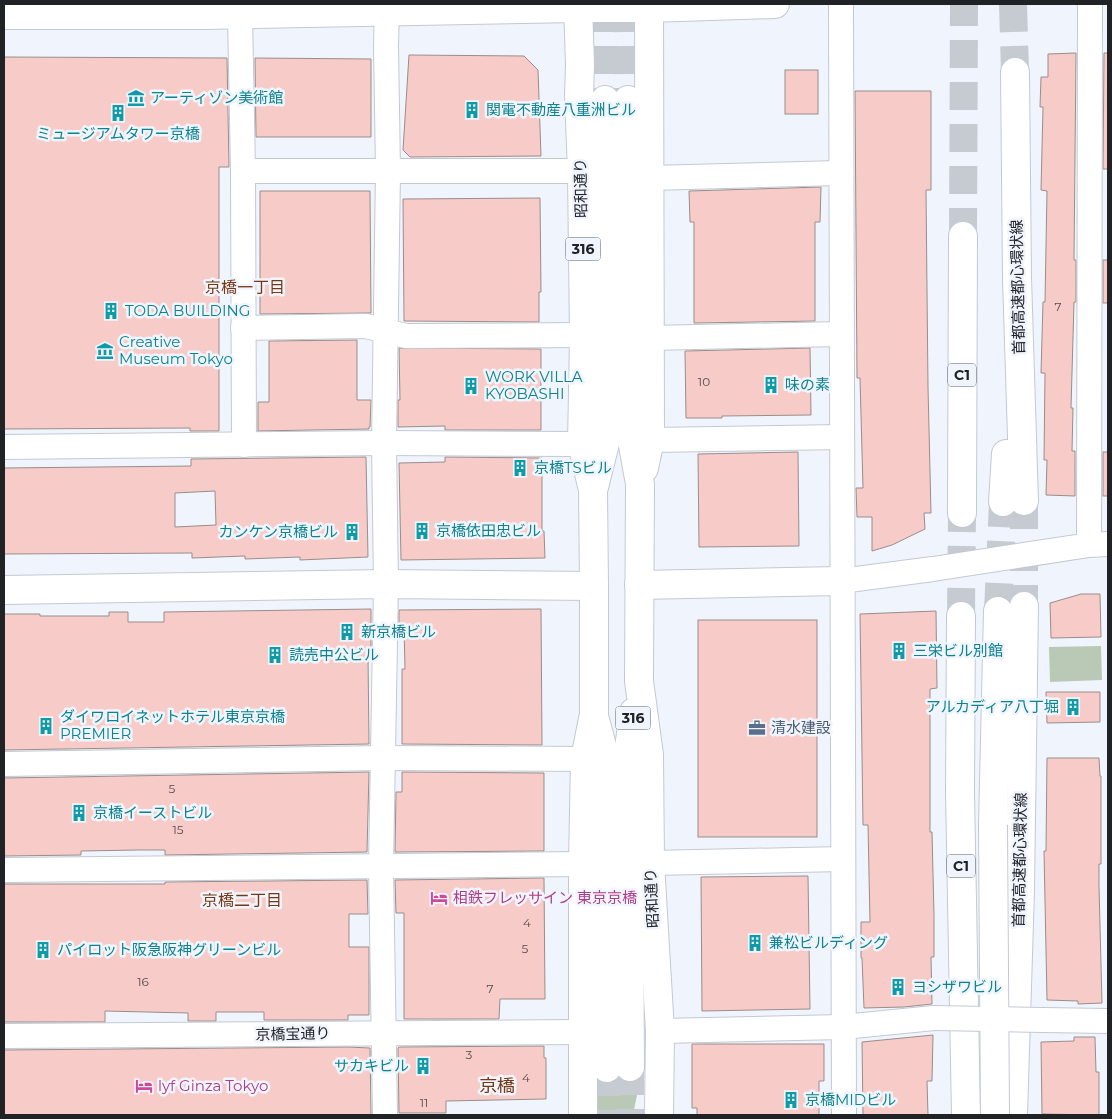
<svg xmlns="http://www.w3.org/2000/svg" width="1112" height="1119" viewBox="0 0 1112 1119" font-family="Montserrat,'Noto Sans JP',sans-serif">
<rect width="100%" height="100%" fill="#f0f5fd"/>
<g fill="#bac9b5">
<polygon points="1101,646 1102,680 1050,682 1049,647"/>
<polygon points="642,1070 633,1115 598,1115 598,1071"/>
</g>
<g fill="#f7cbc7" stroke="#998d8b" fill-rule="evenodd">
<polygon points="1076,53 1074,260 1076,260 1076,302 1074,302 1071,408 1073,408 1072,451 1075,451 1075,496 1046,495 1047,460 1044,460 1045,373 1041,373 1043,302 1045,302 1047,191 1041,190 1043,107 1040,107 1041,77 1048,77 1048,54"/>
<polygon points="1104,53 1108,53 1108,169 1103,169"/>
<polygon points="409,55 524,56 538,70 541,156 410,157 403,150"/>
<polygon points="4,57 227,58 229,167 219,167 219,431 190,431 190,428 4,429"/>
<polygon points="255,58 371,59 371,137 256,137"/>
<rect x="785" y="70" width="33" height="44"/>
<polygon points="855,91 931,91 931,190 926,190 928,387 931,513 924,513 925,529 892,545 872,551 872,517 857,517 856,488 863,488 860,378 857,378"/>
<polygon points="821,187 820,222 815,222 815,321 694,323 694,222 690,222 689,191"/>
<polygon points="260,191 370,191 371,313 260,314"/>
<polygon points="540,198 541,292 539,292 539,322 404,321 403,199"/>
<rect x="1103" y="260" width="5" height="43"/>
<polygon points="357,340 357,400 371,400 370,427 369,427 369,429 258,431 258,402 269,402 269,341"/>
<polygon points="399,348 541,349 541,430 445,430 445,426 398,427 398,400 400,400"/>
<polygon points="810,348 811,415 722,416 722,418 686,418 685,351"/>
<polygon points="798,452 799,546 699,547 698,454"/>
<rect x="1103" y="452" width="5" height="44"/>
<path d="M366,457l2,100 -68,3v-3l-55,2v-3l-53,2v-5l-188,1v-86l187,-2v-7zM215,491l1,34 -41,2v-34z"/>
<polygon points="445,457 542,458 542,531 544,531 545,558 401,560 399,463 445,462"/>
<polygon points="1081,594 1100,594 1101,637 1051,638 1050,603"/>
<polygon points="371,609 371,655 368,655 369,744 4,750 4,614 40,614 40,616 109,616 109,612 128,612 128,622 164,622 164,612"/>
<polygon points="541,609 542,745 402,744 402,669 405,669 404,627 399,627 399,610"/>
<polygon points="936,611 937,688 930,689 930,832 932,832 934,915 934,957 931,957 932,1004 904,1007 864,1008 862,958 861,958 861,922 870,922 868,825 863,825 860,614"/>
<rect x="698" y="620" width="119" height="217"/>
<polygon points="1046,692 1100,692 1100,722 1047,723"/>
<polygon points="1047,758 1099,758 1100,776 1101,776 1101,864 1099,864 1099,886 1102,1003 1078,1004 1078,1001 1047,1000 1044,851 1046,851"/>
<polygon points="369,772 367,852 165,855 165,850 138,850 81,851 81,855 4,856 4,778"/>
<polygon points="402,772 544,773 544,851 395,852 396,792 402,792"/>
<polygon points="808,876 810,1009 702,1011 701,877"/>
<polygon points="544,878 545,999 500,999 499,1019 404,1019 404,913 396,913 395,880"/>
<polygon points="367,880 368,914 349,914 349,947 369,947 369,1015 348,1015 348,1020 264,1020 264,1012 216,1012 216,1021 188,1021 188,1013 105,1011 105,1022 4,1022 4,884 165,884 165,882"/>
<polygon points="933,1035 932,1081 927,1081 928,1115 863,1115 862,1042"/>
<polygon points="1074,1037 1095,1037 1096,1072 1099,1072 1099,1115 1042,1114 1041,1042 1074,1041"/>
<polygon points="692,1044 824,1044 824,1081 819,1081 819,1115 697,1115 697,1108 692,1108"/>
<polygon points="544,1046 544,1058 546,1058 546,1099 446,1101 446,1113 399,1113 398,1048 399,1047"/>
<polygon points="348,1047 370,1048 371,1115 4,1115 4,1050"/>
</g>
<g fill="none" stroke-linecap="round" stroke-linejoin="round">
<g stroke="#c6cbd2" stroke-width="28" stroke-dasharray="28 14" stroke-linecap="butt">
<polyline points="605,4 605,100"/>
<polyline points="627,4 628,100"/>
<polyline points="630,1067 630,1115"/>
<polyline points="607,1068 607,1115"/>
</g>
<g stroke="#c6cbd2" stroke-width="28" stroke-dasharray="28 14" stroke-linecap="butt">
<polyline points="1013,4 1015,72"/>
<polyline points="963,236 964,4"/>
<polyline points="1024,501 1024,606"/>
<polyline points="998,611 1003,502"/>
<polyline points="961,616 962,513"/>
</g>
<g stroke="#c3c9d3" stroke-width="26">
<g id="street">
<polyline points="841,4 844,1115"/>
<polyline points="240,14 243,171 244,445"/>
<polyline points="243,171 582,171"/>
<polyline points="649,178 841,173"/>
<polyline points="243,328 366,326 406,336 584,335"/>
<polyline points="650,338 841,334"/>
<polyline points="650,440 842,437"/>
<polyline points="4,447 384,443 582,444"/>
<polyline points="1089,545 1090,4"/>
<polyline points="841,581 933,569 1089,545 1108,544"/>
<polyline points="4,764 383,758 585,759"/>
<polyline points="650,863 842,859"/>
<polyline points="4,870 583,864"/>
<polyline points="1043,1020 1108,1021"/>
<polyline points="660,1031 843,1027 934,1018"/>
<polyline points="4,1036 582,1032"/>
<polyline points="385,1115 381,866 386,584 384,443 388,171 386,47 387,4"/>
</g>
</g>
<g stroke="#c3c9d3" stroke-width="30">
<g id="secondary">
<polyline points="4,15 203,15 578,8 650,8 775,4"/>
<polyline points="639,585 841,581"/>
<polyline points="4,590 386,584 594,586"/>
</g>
</g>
<g stroke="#c3c9d3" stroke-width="30">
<g id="primary">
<polyline points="578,4 580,65 579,96 582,171 584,335 582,444 593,490 594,586 594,714 585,759 583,864 583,1115"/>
<polyline points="628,100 630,429 640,484 639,681 649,755 650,863 660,1031 659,1115"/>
<polyline points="644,468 650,440 649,4"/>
<polyline points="594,487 607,435 605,100"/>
<polyline points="595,720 605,757 607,1068"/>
<polyline points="630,1067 628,755 634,712"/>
</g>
</g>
<g stroke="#c3c9d3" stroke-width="30">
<g id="highway">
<polyline points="1015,72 1017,278 1024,501"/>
<polyline points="1003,502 1006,454"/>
<polyline points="962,513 963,236"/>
<polyline points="961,616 960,793 966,1115"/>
<polyline points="993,825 998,611"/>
<polyline points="1013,1115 1020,890 1024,606"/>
</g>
</g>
<use href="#street" stroke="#fff" stroke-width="24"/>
<use href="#secondary" stroke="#fff" stroke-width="28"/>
<use href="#primary" stroke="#fff" stroke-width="28"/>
<use href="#highway" stroke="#fff" stroke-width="28"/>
<g stroke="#c3c9d3" stroke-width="26" stroke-linecap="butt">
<polyline id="street-bridge" points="934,1018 1043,1020"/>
</g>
<g stroke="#c3c9d3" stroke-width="30" stroke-linecap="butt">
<polyline id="highway-bridge" points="993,825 995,1115"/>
</g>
<use href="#street-bridge" stroke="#fff" stroke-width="24"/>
<use href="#highway-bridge" stroke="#fff" stroke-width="28"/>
</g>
<defs>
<g id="museum-bare" transform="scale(1.35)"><path d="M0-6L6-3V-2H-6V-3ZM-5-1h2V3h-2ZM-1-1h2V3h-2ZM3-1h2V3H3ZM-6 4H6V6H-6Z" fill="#0f9aa8" stroke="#f0f5fd" stroke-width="2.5" paint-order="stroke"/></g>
<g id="building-bare" transform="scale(1.35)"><path d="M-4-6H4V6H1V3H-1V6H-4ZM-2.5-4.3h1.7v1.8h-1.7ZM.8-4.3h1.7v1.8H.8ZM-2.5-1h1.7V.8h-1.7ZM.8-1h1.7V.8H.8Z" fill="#0f9aa8" stroke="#f0f5fd" stroke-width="2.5" paint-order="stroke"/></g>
<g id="office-bare" transform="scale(1.35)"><path d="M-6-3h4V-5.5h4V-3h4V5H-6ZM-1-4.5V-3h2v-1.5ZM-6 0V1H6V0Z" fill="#5c6f8a" stroke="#f0f5fd" stroke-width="2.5" paint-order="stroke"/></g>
<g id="hotel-bare" transform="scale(1.35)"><path d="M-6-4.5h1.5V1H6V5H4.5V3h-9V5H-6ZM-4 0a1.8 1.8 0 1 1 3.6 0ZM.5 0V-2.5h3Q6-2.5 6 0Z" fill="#d1479c" stroke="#f0f5fd" stroke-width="2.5" paint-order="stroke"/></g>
</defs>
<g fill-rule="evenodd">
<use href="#museum-bare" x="136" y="98"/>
<use href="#building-bare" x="472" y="110"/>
<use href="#building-bare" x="118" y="113"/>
<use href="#building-bare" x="111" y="311"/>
<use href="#museum-bare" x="105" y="351"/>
<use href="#building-bare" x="771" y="385"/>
<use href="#building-bare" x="471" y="386"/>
<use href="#building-bare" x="520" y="468"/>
<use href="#building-bare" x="422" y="531"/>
<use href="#building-bare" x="352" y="532"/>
<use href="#building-bare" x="347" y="632"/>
<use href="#building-bare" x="899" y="651"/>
<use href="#building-bare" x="275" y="655"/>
<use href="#building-bare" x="1073" y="707"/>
<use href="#building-bare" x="46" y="726"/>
<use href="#office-bare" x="757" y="728"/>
<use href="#building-bare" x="79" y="813"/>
<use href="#hotel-bare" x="439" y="898"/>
<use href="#building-bare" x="755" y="943"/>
<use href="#building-bare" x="43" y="950"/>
<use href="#building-bare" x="898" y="987"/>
<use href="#building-bare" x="423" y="1066"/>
<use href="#hotel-bare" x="144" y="1086"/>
<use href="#building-bare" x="791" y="1100"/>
</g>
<g text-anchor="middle" stroke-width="5" stroke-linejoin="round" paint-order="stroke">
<g font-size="12" fill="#564c4e">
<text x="1058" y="311">7</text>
<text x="704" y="386">10</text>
<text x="172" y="793">5</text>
<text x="178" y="834">15</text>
<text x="527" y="927">4</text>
<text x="525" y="953">5</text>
<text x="143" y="986">16</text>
<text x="490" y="993">7</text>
<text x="469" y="1059">3</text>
<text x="526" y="1082">4</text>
<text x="424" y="1107">11</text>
</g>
<g fill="#f0f5fd" stroke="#5e6166" stroke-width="1">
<rect x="565.5" y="237.5" width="35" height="23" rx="4"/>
<rect x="948" y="363.5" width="28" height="23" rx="4"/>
<rect x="615.5" y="706.5" width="35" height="23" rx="4"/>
<rect x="947" y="854.5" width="28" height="23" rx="4"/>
</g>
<g font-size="14" font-weight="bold" fill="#202226">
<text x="583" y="254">316</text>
<text x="962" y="380">C1</text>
<text x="633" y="723">316</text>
<text x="961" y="871">C1</text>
</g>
<g font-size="15" fill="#0d838f" stroke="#f0f5fd" text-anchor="start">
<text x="150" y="103">アーティゾン美術館</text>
<text x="486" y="115">関電不動産八重洲ビル</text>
<text x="118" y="139" text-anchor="middle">ミュージアムタワー京橋</text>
<text x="125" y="316">TODA BUILDING</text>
<text x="119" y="347">Creative<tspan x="119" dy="17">Museum Tokyo</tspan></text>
<text x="485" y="382">WORK VILLA<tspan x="485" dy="17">KYOBASHI</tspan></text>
<text x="785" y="390">味の素</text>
<text x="534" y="473">京橋TSビル</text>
<text x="436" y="536">京橋依田忠ビル</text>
<text x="338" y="537" text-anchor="end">カンケン京橋ビル</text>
<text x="361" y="637">新京橋ビル</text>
<text x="913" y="656">三栄ビル別館</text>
<text x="289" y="660">読売中公ビル</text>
<text x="1059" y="712" text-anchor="end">アルカディア八丁堀</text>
<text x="60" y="722">ダイワロイネットホテル東京京橋<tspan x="60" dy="17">PREMIER</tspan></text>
<text x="93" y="818">京橋イーストビル</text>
<text x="769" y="948">兼松ビルディング</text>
<text x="57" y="955">パイロット阪急阪神グリーンビル</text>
<text x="912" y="992">ヨシザワビル</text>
<text x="409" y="1071" text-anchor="end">サカキビル</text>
<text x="805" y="1105">京橋MIDビル</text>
</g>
<g font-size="15" fill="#202226" stroke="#f0f5fd">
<text transform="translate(581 188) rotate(-91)" y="5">昭和通り</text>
<text transform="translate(1018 287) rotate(-91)" y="5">首都高速都心環状線</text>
<text transform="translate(1020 860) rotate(-89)" y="5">首都高速都心環状線</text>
<text transform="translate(652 898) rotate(-93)" y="5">昭和通り</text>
<text transform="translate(293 1034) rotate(-1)" y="5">京橋宝通り</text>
</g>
<g font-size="15" fill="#4e5e75" stroke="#f0f5fd" text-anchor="start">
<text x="771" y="733">清水建設</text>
</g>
<g font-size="15" fill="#b23c85" stroke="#f0f5fd" text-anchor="start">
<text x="453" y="903">相鉄フレッサイン 東京京橋</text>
<text x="158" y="1091">lyf Ginza Tokyo</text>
</g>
<g font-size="16" fill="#783816" stroke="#f0f5fd">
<text x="245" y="293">京橋一丁目</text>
<text x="242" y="906">京橋二丁目</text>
</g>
<g font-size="18" fill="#783816" stroke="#f0f5fd">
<text x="497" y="1092">京橋</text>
</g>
</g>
<rect width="1112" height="1119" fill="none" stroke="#202226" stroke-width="10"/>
</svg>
